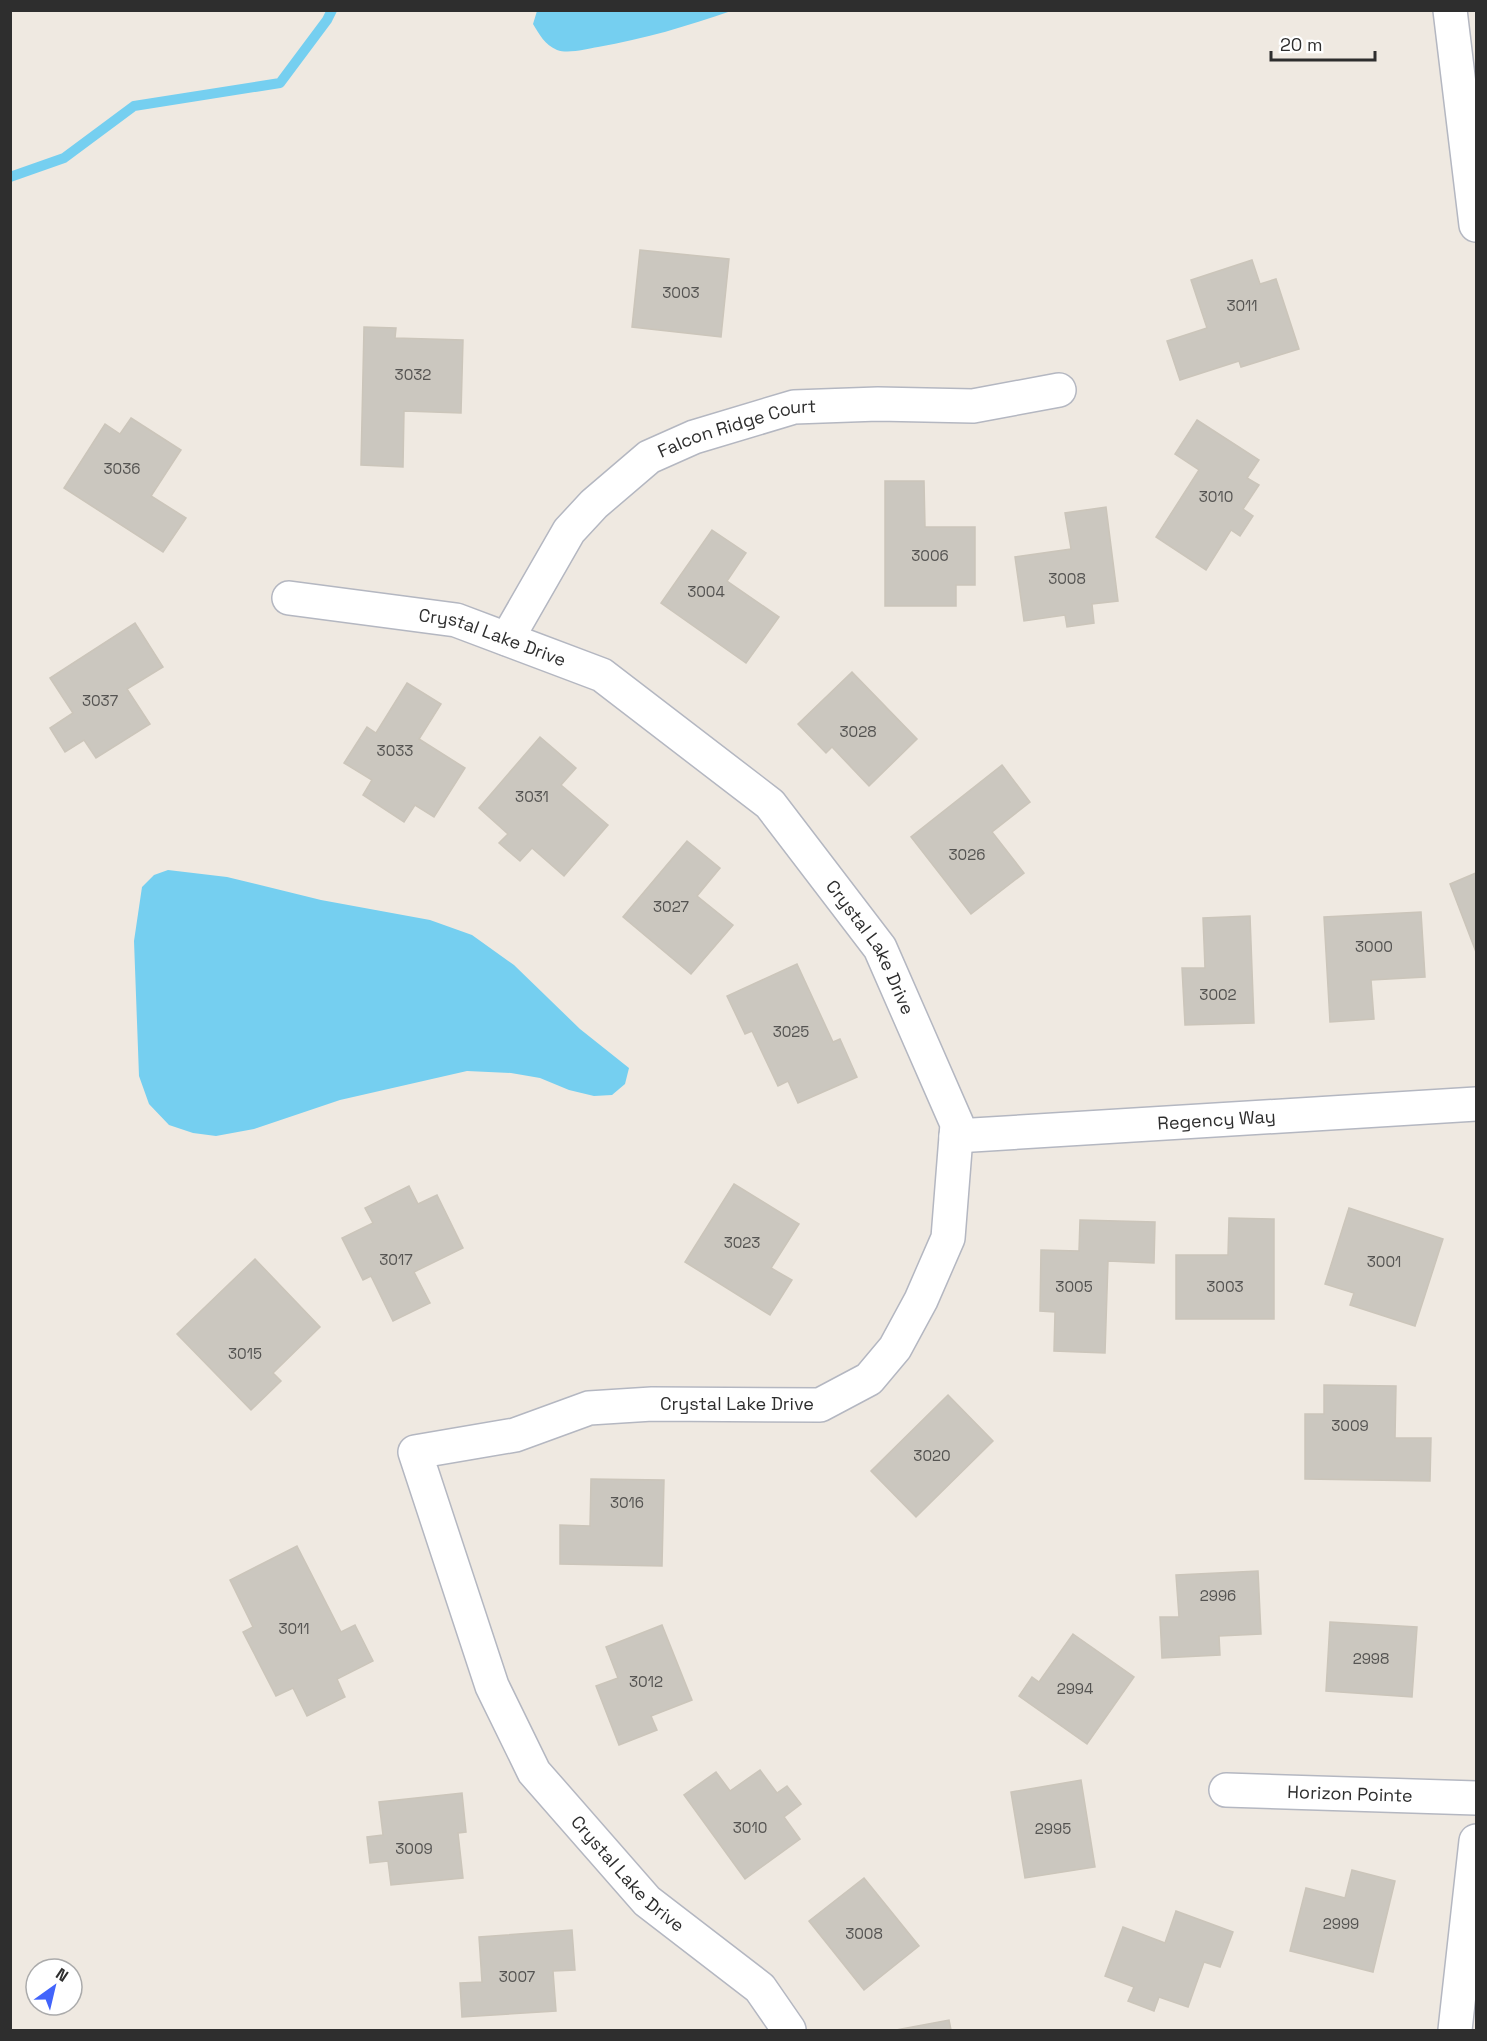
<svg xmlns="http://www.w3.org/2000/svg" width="1487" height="2041" viewBox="0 0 1487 2041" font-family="'Space Grotesk',sans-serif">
<rect width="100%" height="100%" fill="#efe9e1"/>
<g fill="#75cff0">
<path d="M537,11v-1l194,1c-43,15 -87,28 -133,36 -11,2 -30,7 -41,3 -12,-5 -18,-16 -24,-26z"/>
<polygon points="168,870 227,877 321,900 430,920 472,935 514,965 580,1029 629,1068 625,1084 612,1095 594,1096 569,1090 540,1078 511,1073 467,1071 340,1100 254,1129 216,1136 193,1133 169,1125 149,1104 139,1076 134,941 142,887 154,875"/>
</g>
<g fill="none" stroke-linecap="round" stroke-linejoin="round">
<polyline stroke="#75cff0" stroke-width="10" points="10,177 64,158 134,106 280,83 327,20 332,10"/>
</g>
<g fill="#cbc7bf" stroke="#cbc5ba" stroke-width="1.5">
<polygon points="640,250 729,259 721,337 632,327"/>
<polygon points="1252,260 1260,284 1276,279 1299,349 1241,367 1239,361 1180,380 1167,341 1207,328 1191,280"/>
<polygon points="364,327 396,328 395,338 463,340 461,413 404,411 403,467 361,465"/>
<polygon points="131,418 181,450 151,496 186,518 163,552 64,488 105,424 120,434"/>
<polygon points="1197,420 1259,460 1247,478 1259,485 1243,509 1253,516 1240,536 1231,530 1206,570 1156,537 1199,470 1175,454"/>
<polygon points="885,481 924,481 925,527 975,527 975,585 956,585 956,606 885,606"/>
<polygon points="1106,507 1118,601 1092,604 1094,623 1067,627 1065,615 1024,621 1015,557 1071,549 1065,513"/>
<polygon points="712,530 746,553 727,581 779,617 746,663 661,603"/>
<polygon points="135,623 163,667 127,689 150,724 96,758 84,740 65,752 50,728 73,713 50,678"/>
<polygon points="852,672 917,739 869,786 832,747 826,753 798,724"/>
<polygon points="407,683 441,704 419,739 465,768 434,817 415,805 404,822 363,795 372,780 344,763 367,727 376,733"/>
<polygon points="540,737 576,768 561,785 608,825 564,876 532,848 520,861 499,843 508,834 479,808"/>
<polygon points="1002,765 1030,802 992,832 1024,873 971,914 911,837"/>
<polygon points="687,841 720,868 697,896 733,925 691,974 623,917"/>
<polygon points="1476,873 1476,952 1450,884"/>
<polygon points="1421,912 1425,977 1371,980 1374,1019 1330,1022 1324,917"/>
<polygon points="1250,916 1254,1023 1185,1025 1182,968 1205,968 1203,918"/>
<polygon points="797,964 833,1042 840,1039 857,1077 798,1103 788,1081 778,1086 752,1031 745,1034 727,996"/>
<polygon points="734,1184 799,1224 771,1268 792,1280 770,1315 685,1262"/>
<polygon points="409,1186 418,1204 437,1195 463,1248 414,1272 430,1303 393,1321 371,1276 363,1280 342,1238 373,1223 365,1208"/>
<polygon points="1349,1208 1443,1239 1415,1326 1350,1305 1354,1293 1325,1284"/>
<polygon points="1229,1218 1274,1219 1274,1319 1176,1319 1176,1255 1228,1255"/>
<polygon points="1080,1220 1155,1222 1154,1263 1108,1261 1105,1353 1054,1351 1055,1312 1040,1311 1041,1250 1079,1251"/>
<polygon points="255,1259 320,1327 273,1373 281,1381 251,1410 177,1334"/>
<polygon points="1324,1385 1396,1386 1395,1438 1431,1438 1430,1481 1305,1479 1305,1414 1324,1414"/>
<polygon points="948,1395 993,1441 916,1517 871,1471"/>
<polygon points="591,1479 664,1480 662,1566 560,1564 560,1525 590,1526"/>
<polygon points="297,1546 341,1632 355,1625 373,1661 337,1679 345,1697 307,1716 293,1688 276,1696 243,1632 253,1627 230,1580"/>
<polygon points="1258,1571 1261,1634 1219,1636 1220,1655 1162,1658 1160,1617 1179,1617 1176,1575"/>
<polygon points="1330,1622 1417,1627 1412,1697 1326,1691"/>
<polygon points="662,1625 692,1700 651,1716 657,1730 619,1745 596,1686 618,1678 606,1647"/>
<polygon points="1073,1634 1134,1677 1087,1744 1019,1696 1032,1677 1039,1682"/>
<polygon points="760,1770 777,1793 787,1786 801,1804 784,1817 800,1839 745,1879 684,1795 716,1772 730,1791"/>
<polygon points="1081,1780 1095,1867 1025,1878 1011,1792"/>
<polygon points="462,1793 466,1832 458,1833 463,1878 391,1885 388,1861 370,1863 367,1837 383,1835 379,1802"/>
<polygon points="1352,1870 1395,1881 1373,1972 1290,1951 1306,1888 1345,1898"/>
<polygon points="864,1878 919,1946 864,1990 809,1921"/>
<polygon points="1176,1911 1233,1932 1220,1967 1204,1962 1188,2007 1159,1997 1154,2011 1128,2001 1134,1987 1105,1976 1123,1927 1165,1943"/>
<polygon points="572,1930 575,1970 553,1971 556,2011 462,2017 460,1983 482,1982 479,1937"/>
<polygon points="949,2020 951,2030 896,2030"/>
</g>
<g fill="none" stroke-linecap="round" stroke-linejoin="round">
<g stroke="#b4b7c1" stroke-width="36">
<g id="street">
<polyline points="1450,10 1476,225"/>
<path id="s1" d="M289,598l167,22 146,55 168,129 110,144 77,176 -9,114 -27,62 -26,48 -26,31 -49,26 -168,-1 -63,4 -74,27 -100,17 77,234 42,86 113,129 113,87 29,42"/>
<path id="s2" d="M507,639l62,-108 25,-27 55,-47 45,-20 100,-30 84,-3 95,2 86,-16"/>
<path id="s3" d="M956,1136l520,-32"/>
<path id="s4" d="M1226,1790l250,8"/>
<polyline points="1455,2030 1476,1841"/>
</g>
</g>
<use href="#street" stroke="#fff" stroke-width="33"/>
</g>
<g text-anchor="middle" stroke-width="5" stroke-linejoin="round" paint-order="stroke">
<g font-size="15" fill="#555452">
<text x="681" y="298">3003</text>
<text x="1242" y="311">3011</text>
<text x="413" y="380">3032</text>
<text x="122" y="474">3036</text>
<text x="1216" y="502">3010</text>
<text x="930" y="561">3006</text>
<text x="1067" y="584">3008</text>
<text x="706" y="597">3004</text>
<text x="100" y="706">3037</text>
<text x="858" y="737">3028</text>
<text x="395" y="756">3033</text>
<text x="532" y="802">3031</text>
<text x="967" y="860">3026</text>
<text x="671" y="912">3027</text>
<text x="1374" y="952">3000</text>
<text x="1218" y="1000">3002</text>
<text x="791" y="1037">3025</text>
<text x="742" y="1248">3023</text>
<text x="396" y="1265">3017</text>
<text x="1384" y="1267">3001</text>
<text x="1074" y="1292">3005</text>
<text x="1225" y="1292">3003</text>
<text x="245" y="1359">3015</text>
<text x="1350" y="1431">3009</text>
<text x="932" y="1461">3020</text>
<text x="627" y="1508">3016</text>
<text x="1218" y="1601">2996</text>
<text x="294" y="1634">3011</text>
<text x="1371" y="1664">2998</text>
<text x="646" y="1687">3012</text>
<text x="1075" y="1694">2994</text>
<text x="750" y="1833">3010</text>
<text x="1053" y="1834">2995</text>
<text x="414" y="1854">3009</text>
<text x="1341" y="1929">2999</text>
<text x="864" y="1939">3008</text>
<text x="517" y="1982">3007</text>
</g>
<g font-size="18" fill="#2e2e2e" stroke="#fff">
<text dy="6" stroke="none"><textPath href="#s2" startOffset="327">Falcon Ridge Court</textPath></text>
<text dy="6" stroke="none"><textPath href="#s1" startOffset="208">Crystal Lake Drive</textPath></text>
<text dy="6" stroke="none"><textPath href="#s1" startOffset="712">Crystal Lake Drive</textPath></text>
<text dy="6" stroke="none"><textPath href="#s3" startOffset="261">Regency Way</textPath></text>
<text x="737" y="1410">Crystal Lake Drive</text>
<text dy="6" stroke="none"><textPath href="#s4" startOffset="124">Horizon Pointe</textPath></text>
<text dy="6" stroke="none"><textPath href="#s1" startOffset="2134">Crystal Lake Drive</textPath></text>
</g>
</g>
<rect width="1487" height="2041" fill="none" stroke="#2e2e2e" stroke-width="24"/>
<g transform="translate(54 1987) rotate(34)"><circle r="28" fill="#ffffff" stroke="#ababab" stroke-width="1.5"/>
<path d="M0-4.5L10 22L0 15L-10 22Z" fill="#4264fb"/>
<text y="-9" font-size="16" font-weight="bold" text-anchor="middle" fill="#2e2e2e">N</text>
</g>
<path d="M1271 51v9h104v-9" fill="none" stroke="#2e2e2e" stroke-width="3"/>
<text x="1280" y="51" font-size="18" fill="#2e2e2e" stroke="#ffffff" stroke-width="4.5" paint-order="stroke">20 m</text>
</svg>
